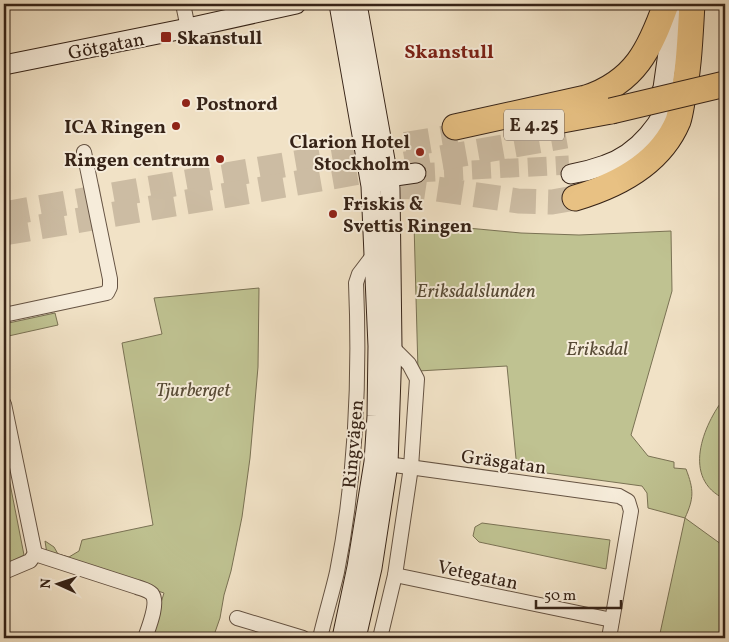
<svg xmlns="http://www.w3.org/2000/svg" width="729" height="642" viewBox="0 0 729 642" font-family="Vollkorn,serif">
<rect width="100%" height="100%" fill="#f1e2c6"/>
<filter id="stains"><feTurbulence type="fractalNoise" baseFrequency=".004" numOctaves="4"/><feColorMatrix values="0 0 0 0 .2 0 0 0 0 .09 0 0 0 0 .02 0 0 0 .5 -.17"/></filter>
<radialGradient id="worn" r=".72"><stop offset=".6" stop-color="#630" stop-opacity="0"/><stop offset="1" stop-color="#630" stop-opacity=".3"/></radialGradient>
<g fill="#bfc291" stroke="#7a7254">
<path d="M414,223l107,10 58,2 92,-4 1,60 -41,144 17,21 26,6v6l12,1c8,21 8,29 -1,49l40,29v91h-66l26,-120 -37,-10 -1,-15 -5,-7 -125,-17 -10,-103 -89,5z"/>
<polygon points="259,288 258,367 250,458 242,517 231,571 224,595 220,618 213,638 150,638 164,593 47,554 45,541 54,547 58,554 69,557 79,551 82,540 153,525 122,343 162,334 154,298"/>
<polygon points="55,313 58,325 4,337 4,324"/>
<path d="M725,397v102c-44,-20 -22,-74 0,-102z"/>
<polygon points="4,453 24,555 4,565"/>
<polygon points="482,523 610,540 606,569 479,542 473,536 475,527"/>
</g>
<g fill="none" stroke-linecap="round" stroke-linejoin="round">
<polyline stroke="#ccbca3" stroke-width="19" stroke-dasharray="19 9" stroke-linecap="butt" points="416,173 569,165"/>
<g stroke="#ccbca3" stroke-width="25" stroke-dasharray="25 12" stroke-linecap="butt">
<polyline points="364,186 424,187 518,201 552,202 575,198"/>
<polyline points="4,214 260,169 457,136"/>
<polyline points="4,233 257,190 566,136"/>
</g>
<g stroke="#655343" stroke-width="16">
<g id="street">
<polyline points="183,4 188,28"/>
<polyline points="4,315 107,293 110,287 110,279 84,152"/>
<polyline points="4,404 35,554"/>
<polyline points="380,463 619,496 628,501 631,511 609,638"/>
<path d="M35,554l102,33c5,2 11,3 15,7 7,9 -4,35 -7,44"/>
<polyline points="4,572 30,561 35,554"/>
<polyline points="395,575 612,620"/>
<polyline points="237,618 303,638"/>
<path d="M320,638c5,-22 12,-44 17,-66 19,-95 23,-193 19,-289l3,-9 16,-21"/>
<polyline points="380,638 395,575 411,467 417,379 409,364 392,347"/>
</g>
</g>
<g stroke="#362317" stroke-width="21">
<g id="secondary">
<polyline points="339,4 371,186 378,346 377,416 374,462 357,567 342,638"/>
<polyline points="4,65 188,28 296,4"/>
<polyline points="657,103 663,88 675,4"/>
<path d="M571,174c12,-2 23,-5 34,-9 33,-11 59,-43 68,-76"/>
<polyline points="378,182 388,177 416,173"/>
<polyline points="356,638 372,568 388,464 392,347 390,188 357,4"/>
</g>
</g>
<g stroke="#362317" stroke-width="27">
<g id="highway">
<polyline points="557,121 611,111"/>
<path d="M455,127l131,-29c49,-16 64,-49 80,-94"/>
<path d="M575,198c41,-12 85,-34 103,-77 2,-6 3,-13 4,-19 7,-32 8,-65 10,-98"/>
</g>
</g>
<use href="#street" stroke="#f6ecda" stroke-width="14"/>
<use href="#secondary" stroke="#f6ecda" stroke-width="19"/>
<use href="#highway" stroke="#e8c183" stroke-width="25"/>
<g stroke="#362317" stroke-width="27" stroke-linecap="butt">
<polyline id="highway-bridge" points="611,111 725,84"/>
</g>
<use href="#highway-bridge" stroke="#e8c183" stroke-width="25"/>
</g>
<g fill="#8f2418" stroke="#f6ecda" stroke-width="2">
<rect x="160" y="31" width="12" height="12" rx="2.5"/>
<circle cx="186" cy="103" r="5"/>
<circle cx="176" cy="126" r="5"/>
<circle cx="420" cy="152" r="5"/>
<circle cx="220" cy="159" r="5"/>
<circle cx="333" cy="214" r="5"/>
</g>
<g text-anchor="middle" stroke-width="4" stroke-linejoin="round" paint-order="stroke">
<rect fill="#f6ecda" stroke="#705f52" stroke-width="1" x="504" y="109.5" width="60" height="31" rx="4"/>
<g font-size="18" font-weight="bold" fill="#362317">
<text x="534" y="131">E 4.25</text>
</g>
<g font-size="19" font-weight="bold" fill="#362317" stroke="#f6ecda" text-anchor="start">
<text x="177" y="44">Skanstull</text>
<text x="196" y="110">Postnord</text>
<text x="166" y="133" text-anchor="end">ICA Ringen</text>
<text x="410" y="148" text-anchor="end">Clarion Hotel<tspan x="410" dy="22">Stockholm</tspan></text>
<text x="210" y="166" text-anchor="end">Ringen centrum</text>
<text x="343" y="210">Friskis &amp;<tspan x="343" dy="22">Svettis Ringen</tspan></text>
</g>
<g font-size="19" fill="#362317" stroke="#f6ecda">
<text transform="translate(106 45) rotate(-11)" y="7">Götgatan</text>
<text transform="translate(352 444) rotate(-85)" y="7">Ringvägen</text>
<text transform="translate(504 461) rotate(8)" y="7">Gräsgatan</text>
<text transform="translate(478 574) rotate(12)" y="7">Vetegatan</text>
</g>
<g font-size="19" font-style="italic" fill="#584b36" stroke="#f6ecda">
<text x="476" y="297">Eriksdalslunden</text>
<text x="597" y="355">Eriksdal</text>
<text x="193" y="396">Tjurberget</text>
</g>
<g font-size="20" font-weight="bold" fill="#7a1f14" stroke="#f6ecda">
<text x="449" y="58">Skanstull</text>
</g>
</g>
<rect width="729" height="642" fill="none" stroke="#f1e2c6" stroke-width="20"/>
<rect x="5" y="5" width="719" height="632" fill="none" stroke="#362317" stroke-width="2.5"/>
<rect x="10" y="10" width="709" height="622" fill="none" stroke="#362317"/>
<g transform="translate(58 584) rotate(273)" stroke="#f6ecda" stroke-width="4" paint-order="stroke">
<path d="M0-4L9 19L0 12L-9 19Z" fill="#362317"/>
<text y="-8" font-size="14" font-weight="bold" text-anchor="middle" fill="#362317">N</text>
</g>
<path d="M536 600v8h85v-8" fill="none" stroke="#362317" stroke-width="2.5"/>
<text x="544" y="600" font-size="15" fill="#362317" stroke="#f6ecda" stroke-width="4" paint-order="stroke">50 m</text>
<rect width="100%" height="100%" filter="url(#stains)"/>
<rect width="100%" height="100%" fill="url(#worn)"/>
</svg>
